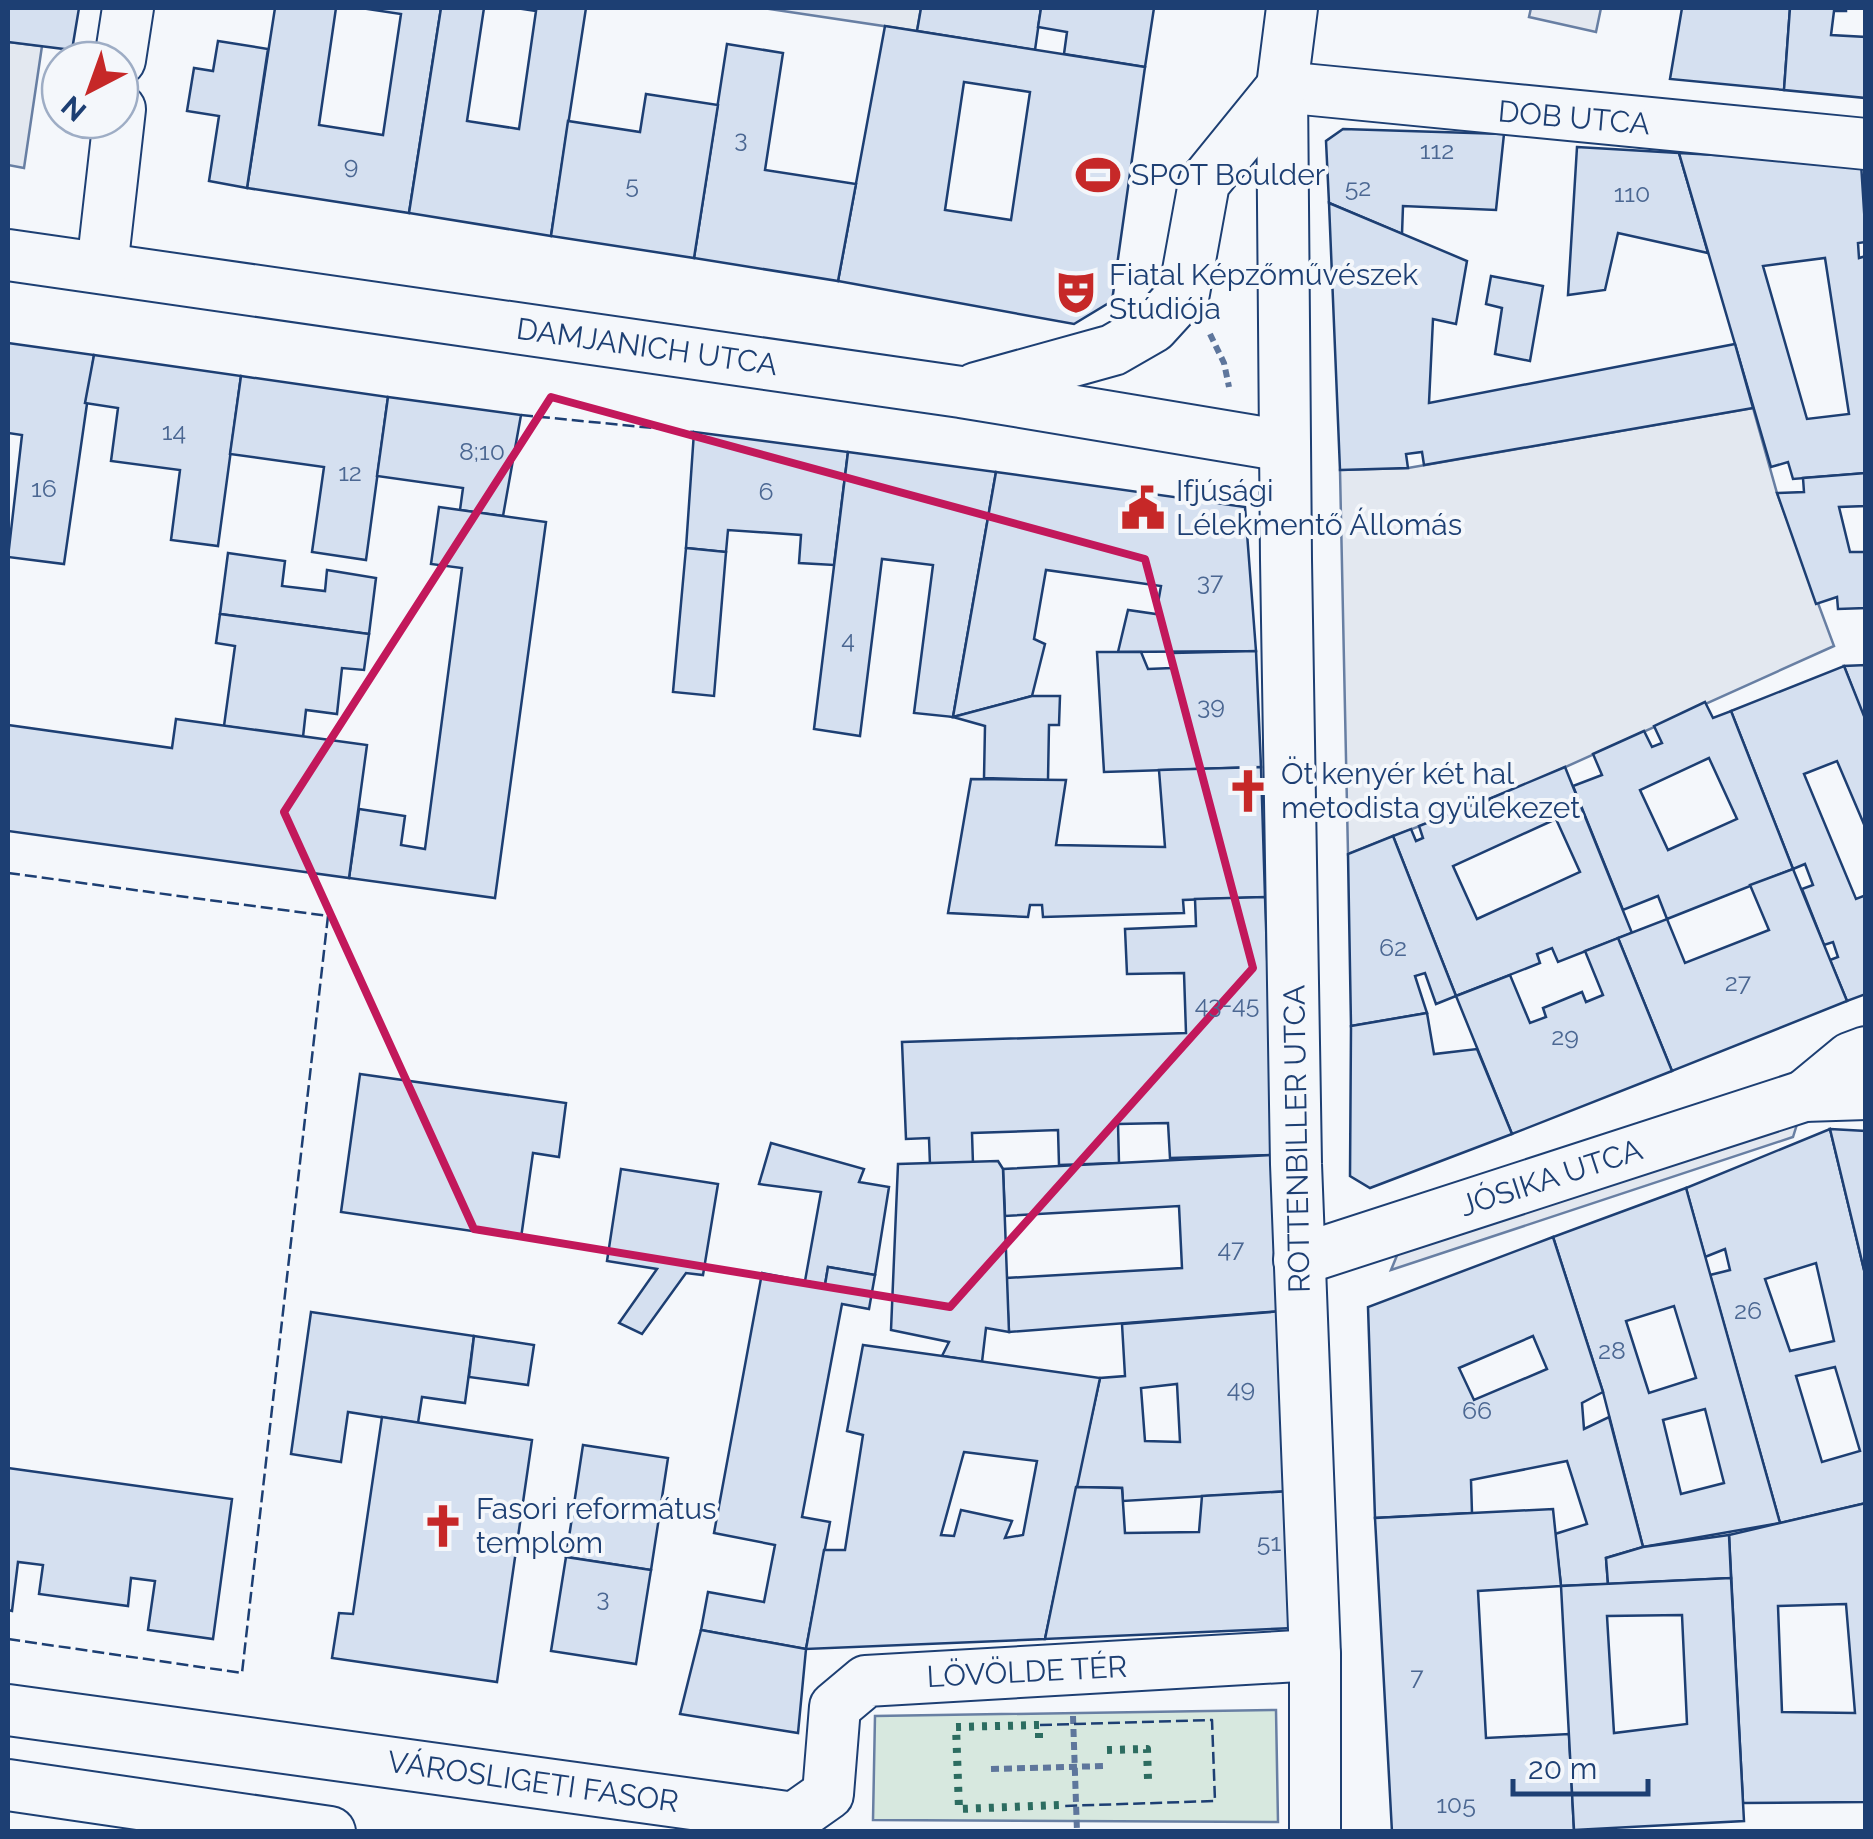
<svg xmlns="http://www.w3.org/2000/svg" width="1873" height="1839" viewBox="0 0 1873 1839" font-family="Raleway,sans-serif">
<rect width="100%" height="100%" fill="#f4f7fb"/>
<polygon fill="#d7e8df" stroke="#687fa3" stroke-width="2.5" points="1276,1710 1278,1822 873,1820 875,1716"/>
<g fill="#e3e8f0" stroke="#687fa3" stroke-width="2.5">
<polygon points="763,8 921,8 917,31"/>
<polygon points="1531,8 1601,8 1596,32 1529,17"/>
<polygon points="8,42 42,46 24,168 8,165"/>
<polygon points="1753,408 1777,493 1834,646 1530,783 1348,854 1340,470 1408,468"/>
<polygon points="1803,1105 1793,1137 1391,1270 1405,1236"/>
</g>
<g fill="#d5e0f0" stroke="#1d3f73" stroke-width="2.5" fill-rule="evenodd">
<polygon points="8,8 79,8 72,50 8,42"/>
<polygon points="275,8 336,8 319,125 383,135 401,14 361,8 441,8 409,213 247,188"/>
<polygon points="441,8 484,8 467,121 519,129 536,11 516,8 586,8 551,236 409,213"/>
<polygon points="921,8 1041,8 1035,50 917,31"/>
<polygon points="1041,8 1154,8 1145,67 1064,54 1067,32 1038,27"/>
<polygon points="1682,8 1790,8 1784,90 1670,79"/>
<polygon points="1790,8 1846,8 1846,11 1834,11 1831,35 1866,37 1866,98 1784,90"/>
<path d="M885,26l260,41 -33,234 -38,23 -236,-43zM964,82l66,10 -19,128 -66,-10z"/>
<polygon points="218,41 268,49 247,188 209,181 219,116 187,111 194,68 213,71"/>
<polygon points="727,44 783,53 765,170 856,184 838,281 694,258"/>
<polygon points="646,94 718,105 694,258 551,236 568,121 640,132"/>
<polygon points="1343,129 1504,134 1496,210 1403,206 1402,234 1329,203 1326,141"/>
<polygon points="1577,147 1679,153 1708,253 1618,233 1605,290 1568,295"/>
<path d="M1679,153l182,10 5,79 -8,1 1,15 7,-2v217l-73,6 -5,-17 -17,5zM1825,258l24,156 -42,5 -44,-153z"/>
<polygon points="1329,203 1467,261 1456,324 1433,319 1429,403 1735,344 1753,408 1424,465 1422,452 1406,454 1408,468 1340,470"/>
<polygon points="1491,276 1543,286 1530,361 1495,354 1502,308 1486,304"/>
<polygon points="8,343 94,355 64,564 8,557 22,435 8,433"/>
<polygon points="94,355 241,376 218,546 171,540 180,470 111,461 118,408 85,403"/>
<polygon points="241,376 388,397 366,560 312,552 324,467 230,454"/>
<polygon points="388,397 521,415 503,516 460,510 463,488 377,476"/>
<polygon points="694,432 848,452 834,565 799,563 801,535 728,530 726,552 686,548"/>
<polygon points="848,452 996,472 953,717 914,713 933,565 882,559 860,736 814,729"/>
<polygon points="996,472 1245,507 1256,651 1118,652 1128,610 1156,614 1161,586 1046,570 1034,639 1045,644 1032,696 953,717"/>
<polygon points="1866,473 1866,506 1839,507 1850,552 1866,552 1866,608 1838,609 1837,597 1816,604 1777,493 1804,492 1803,478"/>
<polygon points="439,507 546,522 495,898 349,878 359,809 405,816 401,845 425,849 462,568 431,564"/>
<polygon points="686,548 726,552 714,696 673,692"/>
<polygon points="228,553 285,561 282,586 325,591 327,570 376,578 369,634 220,614"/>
<polygon points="220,614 369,634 364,670 342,668 337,714 306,710 303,737 224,726 235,646 216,643"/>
<polygon points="1256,651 1261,767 1104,772 1097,652 1141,652 1148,669 1172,668 1172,653"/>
<polygon points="1866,665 1866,716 1863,716 1844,666"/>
<polygon points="1844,666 1866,721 1866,829 1837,761 1804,774 1856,899 1866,895 1866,994 1847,1001 1830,960 1838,957 1833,942 1824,945 1802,889 1813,885 1805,864 1793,869 1731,711"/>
<polygon points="1032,696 1060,696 1059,725 1049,725 1048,780 984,778 985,726 953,717"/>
<path d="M1705,702l8,16 18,-7 62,158 -126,50 -9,-23 -35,14 -50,-124 29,-11 -9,-21 51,-23 8,16 10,-4 -8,-17zM1709,758l28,61 -69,31 -28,-60z"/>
<polygon points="176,719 367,745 349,878 8,831 8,725 172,748"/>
<polygon points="1261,767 1265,897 1183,900 1184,913 1043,917 1042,905 1030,905 1028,917 948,913 971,779 1066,780 1056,845 1165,847 1159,770"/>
<path d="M1565,767l67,166 -74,29 -6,-14 -15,6 3,9 -84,33 -63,-160 18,-7 5,12 7,-3 -4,-12 59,-23 3,9 11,-5 -3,-8zM1556,819l24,53 -103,47 -24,-53z"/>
<polygon points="1393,836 1456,996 1436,1004 1425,973 1415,976 1427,1013 1351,1026 1348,854"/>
<polygon points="1793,869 1847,1001 1672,1071 1618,938 1667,919 1685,963 1769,930 1750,885"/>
<polygon points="1265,897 1274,1155 1170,1158 1168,1123 1118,1124 1119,1163 1059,1165 1058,1130 972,1133 973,1164 930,1165 929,1138 906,1139 902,1042 1186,1033 1184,973 1127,974 1125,929 1196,926 1195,899"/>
<polygon points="1618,938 1672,1071 1512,1134 1456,996 1510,975 1530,1023 1546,1017 1543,1008 1582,992 1586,1002 1603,995 1585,951"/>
<polygon points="1427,1013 1434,1054 1477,1049 1512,1134 1370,1188 1350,1176 1351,1026"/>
<polygon points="360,1074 566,1103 559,1157 533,1153 521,1238 341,1212"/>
<path d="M1830,1129l36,149v225l-86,20 -70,-248 20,-5 -5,-21 -20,8 -19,-69zM1816,1263l18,78 -44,10 -25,-72zM1835,1367l25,84 -38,11 -26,-86z"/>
<polygon points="1830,1129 1866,1131 1866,1278"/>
<polygon points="771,1143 864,1169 859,1182 889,1187 875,1275 828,1267 825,1285 805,1281 821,1192 759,1184"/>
<polygon points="1274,1155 1283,1311 1009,1332 1006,1278 1182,1268 1179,1206 1005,1216 1003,1169"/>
<polygon points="998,1161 1003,1169 1009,1332 986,1328 982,1362 942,1356 949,1342 891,1330 898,1164"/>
<polygon points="621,1169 718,1184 703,1275 686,1273 642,1334 619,1323 657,1269 607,1261"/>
<path d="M1686,1188l94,335 -137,24 -40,-155 -50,-155zM1674,1306l22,72 -47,15 -23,-72zM1705,1409l19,74 -43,11 -18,-74z"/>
<path d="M1553,1237l50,155 -21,11 2,26 25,-12 34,130 -37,11 2,26 -47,2 -6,-52 32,-10 -20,-63 -96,19 1,33 -97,5 -7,-211zM1533,1336l14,33 -73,31 -15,-32z"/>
<polygon points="828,1267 875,1275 869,1309 842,1304 802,1517 830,1522 806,1649 701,1630 708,1592 764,1602 775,1545 714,1533 762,1273 825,1285"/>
<path d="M1283,1311l9,180 -169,10 -1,-13 -46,-1 24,-109 25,-2 -3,-52zM1177,1384l3,58 -35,-1 -4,-53z"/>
<polygon points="311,1312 474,1336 465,1403 422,1397 418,1423 348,1412 341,1462 291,1454"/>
<polygon points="474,1336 534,1345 528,1385 469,1377"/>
<path d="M863,1345l237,33 -55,261 -239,10 18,-99h21l18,-115 -16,-4zM964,1452l73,9 -14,74 -18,3 7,-17 -51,-11 -7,26 -13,-1z"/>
<polygon points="382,1417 532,1440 497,1682 332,1658 339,1613 353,1614"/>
<polygon points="583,1445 668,1458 651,1570 566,1557"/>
<polygon points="8,1468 232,1499 213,1639 148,1630 155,1581 131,1578 128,1606 39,1594 43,1565 18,1562 12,1611 8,1610"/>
<polygon points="1076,1487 1122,1488 1125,1533 1199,1532 1202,1496 1292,1491 1294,1628 1045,1639"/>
<path d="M1866,1503v299l-123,1 -14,-268zM1846,1604l9,109 -73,-1 -4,-106z"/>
<polygon points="1553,1509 1561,1586 1478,1591 1486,1738 1569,1734 1574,1830 1392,1832 1375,1518"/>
<polygon points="1729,1535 1731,1578 1608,1584 1606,1558 1643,1547"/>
<polygon points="566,1557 651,1570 636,1664 551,1651"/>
<path d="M1731,1578l13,243 -170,9 -13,-244zM1682,1615l5,109 -73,9 -7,-117z"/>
<polygon points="701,1630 806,1649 798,1733 680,1714"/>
</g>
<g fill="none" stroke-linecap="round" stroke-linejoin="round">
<g stroke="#1d3f73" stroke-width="54">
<g id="minor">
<polyline points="1292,8 1282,87 1286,560 1296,1164 1315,1655 1315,1832"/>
<polyline points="120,60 128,8"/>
<polyline points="1282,87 1866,144"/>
<polyline points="8,255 961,392 1285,446"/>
<polyline points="102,268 120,109"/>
<polyline points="976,388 1113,350 1153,327 1184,293 1204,183 1282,87"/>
<polyline points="1804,1096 1850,1058 1866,1052"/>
<polyline points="1299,1260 1804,1096 1866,1094"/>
<polyline points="8,1710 794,1818 828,1794 835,1707 866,1681 1315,1655"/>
<polyline points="8,1785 330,1832"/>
</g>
</g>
<g stroke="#5e769c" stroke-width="6" stroke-dasharray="8 5" stroke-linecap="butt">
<polyline points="1210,334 1224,363 1229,387"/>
<polyline points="1073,1716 1077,1832"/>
<polyline points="991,1769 1105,1766"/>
</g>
<use href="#minor" stroke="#f4f7fb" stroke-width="50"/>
<g stroke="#2c6c60" stroke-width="8" stroke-dasharray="5 8" stroke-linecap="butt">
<polyline points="1039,1738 1039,1725 956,1727 959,1809 1061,1805"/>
<polyline points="1107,1750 1147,1749 1148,1779"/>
</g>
<g stroke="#1d3f73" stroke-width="2.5" stroke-dasharray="12 5" stroke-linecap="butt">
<polyline points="521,415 694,432"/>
<polyline points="8,873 328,916 242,1673 8,1639"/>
<polyline points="1040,1725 1212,1720 1215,1801 1063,1806"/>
</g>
</g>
<path fill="none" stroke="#c2185b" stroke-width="8" stroke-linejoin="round" d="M551,397l594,162 108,409 -303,339 -476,-78 -190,-417z"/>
<defs>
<g id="stadium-bare" transform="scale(3.45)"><path d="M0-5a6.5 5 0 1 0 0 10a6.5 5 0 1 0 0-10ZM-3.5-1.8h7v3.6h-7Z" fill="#c62828" stroke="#f4f7fb" stroke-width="2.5" paint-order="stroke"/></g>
<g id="theatre-bare" transform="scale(3.45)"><path d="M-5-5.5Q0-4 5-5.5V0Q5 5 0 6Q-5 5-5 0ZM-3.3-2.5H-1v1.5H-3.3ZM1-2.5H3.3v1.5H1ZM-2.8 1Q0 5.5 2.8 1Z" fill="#c62828" stroke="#f4f7fb" stroke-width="2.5" paint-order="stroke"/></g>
<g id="civic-bare" transform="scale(3.45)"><path d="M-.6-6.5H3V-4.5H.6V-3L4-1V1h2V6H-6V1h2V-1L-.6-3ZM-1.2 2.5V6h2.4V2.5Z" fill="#c62828" stroke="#f4f7fb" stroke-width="2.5" paint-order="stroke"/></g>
<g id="church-bare" transform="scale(3.45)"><path d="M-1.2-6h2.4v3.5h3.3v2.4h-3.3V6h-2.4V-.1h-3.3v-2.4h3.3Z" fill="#c62828" stroke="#f4f7fb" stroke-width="2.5" paint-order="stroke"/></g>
</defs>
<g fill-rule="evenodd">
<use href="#stadium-bare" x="1098" y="175"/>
<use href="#theatre-bare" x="1076" y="292"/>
<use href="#civic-bare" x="1143" y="508"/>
<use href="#church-bare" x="1248" y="791"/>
<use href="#church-bare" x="443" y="1526"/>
</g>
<g text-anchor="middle" stroke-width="8" stroke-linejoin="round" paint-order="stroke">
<g font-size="25" fill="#4b6792">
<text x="741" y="147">3</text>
<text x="1437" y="159">112</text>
<text x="351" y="174">9</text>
<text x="632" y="193">5</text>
<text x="1358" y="196">52</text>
<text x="1632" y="202">110</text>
<text x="174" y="440">14</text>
<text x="482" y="460">8;10</text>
<text x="350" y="481">12</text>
<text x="44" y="497">16</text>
<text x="766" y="500">6</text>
<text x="1210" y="590">37</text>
<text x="848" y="648">4</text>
<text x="1211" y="714">39</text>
<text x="1393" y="956">62</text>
<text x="1738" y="991">27</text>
<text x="1227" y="1013">43-45</text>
<text x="1565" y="1045">29</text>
<text x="1231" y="1257">47</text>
<text x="1748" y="1319">26</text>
<text x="1612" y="1359">28</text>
<text x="1241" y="1397">49</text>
<text x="1477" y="1419">66</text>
<text x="1269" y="1551">51</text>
<text x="603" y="1606">3</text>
<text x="1417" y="1685">7</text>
<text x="1456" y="1813">105</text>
</g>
<g font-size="30" fill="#1d3f73" stroke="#f4f7fb">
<text transform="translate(1574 118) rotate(5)" y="10">DOB UTCA</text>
<text transform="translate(647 347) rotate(8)" y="10">DAMJANICH UTCA</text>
<text transform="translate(1297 1139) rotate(-91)" y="10">ROTTENBILLER UTCA</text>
<text transform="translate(1551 1178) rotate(-18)" y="10">JÓSIKA UTCA</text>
<text transform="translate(1027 1672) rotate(-3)" y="10">LÖVÖLDE TÉR</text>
<text transform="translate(533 1782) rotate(8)" y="10">VÁROSLIGETI FASOR</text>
</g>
<g font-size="30" fill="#1d3f73" stroke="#f4f7fb" text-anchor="start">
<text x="1131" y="185">SPOT Boulder</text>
<text x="1109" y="285">Fiatal Képzőművészek<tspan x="1109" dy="34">Stúdiója</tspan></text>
<text x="1176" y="501">Ifjúsági<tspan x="1176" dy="34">Lélekmentő Állomás</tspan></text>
<text x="1281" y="784">Öt kenyér két hal<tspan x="1281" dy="34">metodista gyülekezet</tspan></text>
<text x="476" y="1519">Fasori református<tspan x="476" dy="34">templom</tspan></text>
</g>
</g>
<rect width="1873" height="1839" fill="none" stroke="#1d3f73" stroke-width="20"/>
<g transform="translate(90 90) rotate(221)"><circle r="48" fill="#f4f7fb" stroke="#9eadc5" stroke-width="2.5"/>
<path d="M0-8L18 38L0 25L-18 38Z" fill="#c62828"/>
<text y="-15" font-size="28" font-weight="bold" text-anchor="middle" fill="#1d3f73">N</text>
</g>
<path d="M1513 1779v15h135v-15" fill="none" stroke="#1d3f73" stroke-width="5"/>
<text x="1528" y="1779" font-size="30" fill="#1d3f73" stroke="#f4f7fb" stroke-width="8" paint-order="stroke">20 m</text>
</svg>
